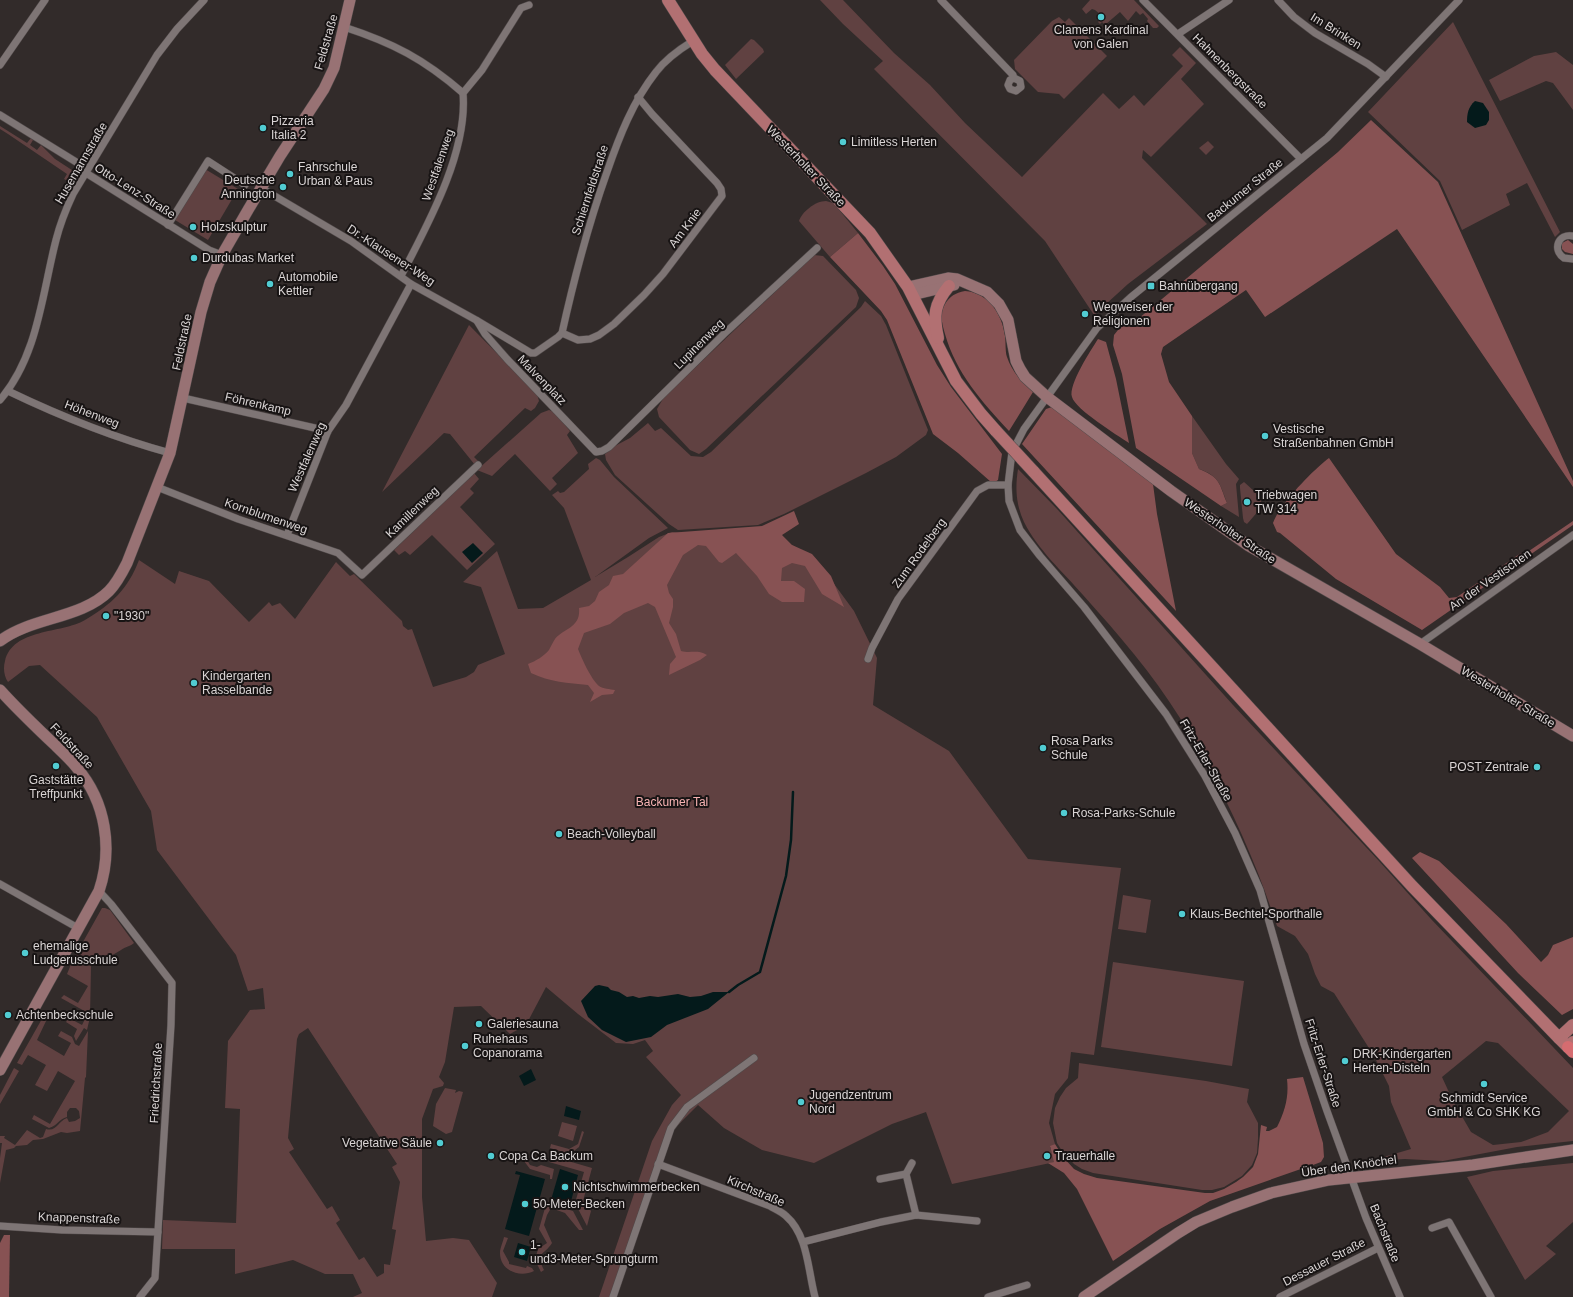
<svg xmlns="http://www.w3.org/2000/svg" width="1573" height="1297" viewBox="0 0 1573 1297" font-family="Helvetica,sans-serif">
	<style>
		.green { fill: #604141; fill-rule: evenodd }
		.forest { fill: #875253 }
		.water { fill: #041a1b }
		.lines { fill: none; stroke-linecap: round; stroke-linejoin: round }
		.stream { stroke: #041a1b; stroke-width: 2.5 }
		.street-casing { stroke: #504949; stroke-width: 8 }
		.secondary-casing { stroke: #504949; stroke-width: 12 }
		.primary-casing { stroke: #504949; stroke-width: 13 }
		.highway-casing { stroke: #504949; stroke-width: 13 }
		.street { stroke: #7e7575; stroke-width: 7 }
		.secondary { stroke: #987274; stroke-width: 11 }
		.primary { stroke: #b27072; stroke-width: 12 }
		.highway { stroke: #d56c70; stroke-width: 12 }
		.primary-bridge-casing { stroke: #504949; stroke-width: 13; stroke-linecap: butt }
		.primary-bridge { stroke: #b27072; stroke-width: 12 }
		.poi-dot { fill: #51ccd2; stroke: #181414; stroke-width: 1.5 }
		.labels { text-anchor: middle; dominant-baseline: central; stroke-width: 4; stroke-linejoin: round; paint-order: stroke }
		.poi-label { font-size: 12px; fill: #dad5d5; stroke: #181414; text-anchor: start }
		.street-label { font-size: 12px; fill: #dad5d5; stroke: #181414 }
		.park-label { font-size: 12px; fill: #f8b3b3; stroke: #181414 }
	</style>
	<rect width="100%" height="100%" fill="#322b2a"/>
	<g class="green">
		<polygon points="820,0 843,0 894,53 930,85 965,123 1022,177 1103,93 1119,109 1134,95 1144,106 1183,66 1172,55 1180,47 1196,63 1181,79 1204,104 1151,157 1143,150 1142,158 1207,224 1128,284 1094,315 1045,241 874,69 883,61 843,24"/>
		<polygon points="1090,0 1134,0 1159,26 1157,28 1153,28 1147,21 1148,19 1143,13 1140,15 1136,11 1128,21 1120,12 1106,24 1107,27 1105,29 1103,27 1105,25 1102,22 1100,24 1098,22 1101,19 1101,15 1095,10 1092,9 1086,14 1082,9"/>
		<polygon points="1059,17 1065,22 1069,18 1107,56 1064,99 1059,94 1038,92 1015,69 1014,60 1052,21"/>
		<polygon points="1453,22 1560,232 1555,237 1527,183 1506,194 1510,205 1462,230 1440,181 1368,112"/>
		<polygon points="751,39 754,40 763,49 764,52 736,79 725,65"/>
		<polygon points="1556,52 1573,65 1573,110 1553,83 1546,81 1500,101 1489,80 1534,56"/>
		<polygon points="0,126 27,143 31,138 33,140 30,145 37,150 41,145 55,159 78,174 74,181 70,182 64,179 67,174 8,134 0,129"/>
		<polygon points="1208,141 1214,147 1206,155 1199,148"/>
		<polygon points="205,169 238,189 208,240 175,220"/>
		<path d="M826 201 833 203 836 206 858 233 830 257 799 221C802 212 815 201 826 201Z"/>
		<polygon points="814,255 823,256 856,290 859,298 856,307 706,449 699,454 690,450 659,417 657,409 664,397"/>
		<polygon points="865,301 881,316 886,325 928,430 926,435 896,457 866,473 784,514 758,525 678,530 669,524 615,475 606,460 605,454 613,447 630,438 648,423 655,431 661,428 691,456 703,457 711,452 861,307"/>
		<polygon points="469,325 537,394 539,401 535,408 531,411 525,408 474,457 478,461 475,465 450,434 444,433 382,492"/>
		<polygon points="549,410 554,412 570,431 567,435 578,453 552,478 557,484 550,491 515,454 492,476 477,470 541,413"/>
		<path d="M1192 416 1226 464 1239 479 1236 484 1239 517 1221 506 1227 503C1220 484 1219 476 1199 469L1192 453Z"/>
		<path d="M596 458 600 460 614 477 668 528 649 538 595 577 628 557 659 537 672 532 792 545 815 558 854 611 877 658 873 705 949 751 1028 859 1121 868 1094 1055 1071 1052 1068 1078 1055 1094 1049 1123 1055 1144 1050 1147 1055 1162 952 1184 926 1112 892 1124 814 1163 762 1150 724 1128 698 1105 676 1127 671 1128 613 1297H599L652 1141 672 1105 681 1095 646 1057 653 1051 645 1040 633 1044 616 1043 578 1014 546 987 526 1025 510 1034 481 1006 454 1007 445 1062 439 1077 444 1083 443 1086 433 1089 422 1119V1197L426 1241 453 1238 469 1240 497 1283 492 1297H353L362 1293 353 1274H325L293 1260 235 1274V1249H162L163 1220 236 1223 240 1109 225 1108 228 1041 250 1010 265 1009 263 988 248 991 236 955 157 850 151 811 97 717 40 665 29 666 8 682C4 676 3 668 5 661 13 628 61 634 85 620 112 604 128 589 139 560L175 584 179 571 209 581 249 622 269 602 272 606 280 603 295 619 336 562 350 576 354 574 402 621 403 626 408 630 412 629 433 687 466 677 474 672 478 665 505 654 481 587 463 582 497 551 518 609 543 608 591 580 564 508 552 495 558 491 560 493 564 492 589 469 588 464ZM308 1028 397 1164 392 1167 400 1182 392 1229 396 1230 390 1265 384 1264V1273L377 1277 364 1257 359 1260 336 1223 340 1220 332 1206 327 1209 289 1152 294 1149 288 1138 297 1039 299 1034Z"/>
		<path d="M1018 469 1058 510 1233 705 1379 861 1431 919 1573 1068V1141L1517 1147 1443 1161 1405 1159 1370 1161 1411 1149 1391 1102 1389 1086 1374 1056 1334 993 1321 986 1315 974 1308 954 1295 936 1277 926C1253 853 1221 784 1180 718 1152 673 1118 634 1083 595 1063 572 1038 550 1024 522 1016 505 1015 488 1018 469ZM1486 1041 1498 1043 1569 1111 1548 1132 1521 1142 1493 1145 1471 1132 1453 1101 1442 1077Z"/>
		<polygon points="474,473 479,479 470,489 474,493 460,507 495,544 467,570 432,535 410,555 405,551 399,555 394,550"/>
		<path d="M1244 482C1265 501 1268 501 1247 524L1244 522 1243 518 1240 488V485Z"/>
		<polygon points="1123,895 1151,900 1146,933 1118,929"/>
		<path d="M102 908H105L110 910 134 943C131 946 125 947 121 950 104 960 94 968 74 958Z"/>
		<polygon points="72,962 91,966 90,1017 87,1030 84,1028 76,1041 74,1036 77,1029 66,1022 69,1018 82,1025 88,1013 61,998 64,995 78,1003 88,986 67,974"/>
		<polygon points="1113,962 1244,981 1232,1066 1101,1047"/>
		<path d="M43 1017 47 1019 37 1040 64 1056 71 1043 58 1036 61 1031 72 1037 75 1044 79 1046 88 1031 86 1077 85 1078 80 1131 67 1133 61 1132 43 1139 33 1140 27 1145 16 1146 14 1148 6 1150 0 1183V1158L2 1143H0V1136H5L4 1138 15 1145 27 1130 40 1138 43 1137 46 1129C57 1132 58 1121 67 1118L69 1122 75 1121 80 1118 79 1111 76 1108H70L67 1112V1117C59 1119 57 1126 49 1128L32 1119 34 1115 50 1124 75 1081 58 1071 47 1091 35 1085 46 1065 28 1055 22 1065 17 1063Z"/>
		<polygon points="1079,1063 1206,1081 1249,1089 1247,1102 1258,1123 1258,1139 1257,1153 1252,1165 1242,1176 1224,1187 1212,1190 1202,1190 1093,1173 1082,1169 1074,1164 1062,1151 1057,1143 1053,1123 1055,1108 1060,1097 1066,1088 1078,1078"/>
		<polygon points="14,1068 19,1071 0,1104 0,1095"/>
		<polygon points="445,1088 456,1090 455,1093 459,1091 463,1092 452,1132 446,1134 433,1126 436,1104"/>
		<polygon points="562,1122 577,1126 573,1141 558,1136"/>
		<polygon points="582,1131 584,1132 579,1147 570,1154 550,1148 551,1144 569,1149 578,1144"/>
		<polygon points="551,1156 592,1168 583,1201 591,1211 587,1226 575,1203 584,1172 549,1162"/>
		<polygon points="527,1160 530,1165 537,1167 541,1165 554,1169 552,1179 550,1179 550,1175 530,1169 524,1161"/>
		<polygon points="1573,1163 1573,1222 1546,1246 1556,1254 1525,1280 1467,1177 1493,1171"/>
		<path d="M550 1204 573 1211 583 1230H579L565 1213 551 1208 547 1215 544 1225 552 1243C544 1256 535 1251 544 1270L541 1272 535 1260 538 1249 547 1243 539 1229 545 1208Z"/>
		<path d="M504 1237 508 1238 503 1251 509 1262V1264L526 1268 527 1266 532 1268 534 1271C520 1278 500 1271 500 1253 500 1248 503 1242 504 1237Z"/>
	</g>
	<g class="forest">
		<path d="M1371 120 1438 182 1573 481V487L1397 229 1265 317 1246 290 1163 347 1161 354 1169 382 1192 416V453L1199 469C1220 477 1219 483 1227 503L1221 506 1136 448 1122 374 1113 345 1114 335 1118 330 1127 321 1138 319 1338 152Z"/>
		<polygon points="858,233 883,266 895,284 937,365 951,387 1002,454 998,480 995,482 991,482 958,453 933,434 887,320 881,311 830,257"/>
		<polygon points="1568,240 1573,244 1573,254 1565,252 1562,249 1562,243"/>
		<path d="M965 291C989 293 1002 314 1005 336 1006 343 1005 351 1007 357 1012 372 1022 382 1033 392L1009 431C982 402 956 373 945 334 942 324 939 313 945 304 950 296 955 293 965 291Z"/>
		<path d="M1098 339 1106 342 1116 379 1129 443C1117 435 1075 409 1072 397 1068 385 1091 350 1098 339Z"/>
		<polygon points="1052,407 1153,484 1157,514 1176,611 1022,444 1046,409"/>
		<path d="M1329 458 1396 554 1440 587 1449 598 1457 597 1521 553H1526L1573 521V525L1422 630 1336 579 1280 533 1277 532 1273 523C1279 505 1314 469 1329 458Z"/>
		<path d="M794 511 799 524 782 535 792 545 812 554 831 576 844 607 822 594 805 566 792 563 782 568 781 581H794L805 589 804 602H782L769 594 757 576 736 553 722 563 719 562 706 546 698 545 683 555 667 585 669 593 673 599V607L669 623 676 634 681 651C691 654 696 649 707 655L700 660 669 675 670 664 676 657 655 607 648 603 624 613 610 624 584 633 578 649C582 659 591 679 599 686 603 689 610 689 615 690L613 694 602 695 590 702 594 693 588 685C568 683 550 682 531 673L528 664C536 661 544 656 549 650 551 646 553 642 555 639 564 628 581 628 579 608L589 606 595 601 599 592 609 585 613 576 623 574 668 533 762 526Z"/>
		<polygon points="1420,852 1439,861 1506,924 1541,962 1548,955 1553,945 1573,937 1573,1009 1562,1015 1518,973 1412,858"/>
		<path d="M1303 1077 1323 1143 1324 1157 1321 1162 1313 1165V1164L1307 1165V1167L1298 1170 1210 1201 1160 1229 1113 1261 1077 1189 1064 1173 1048 1163 1054 1162 1050 1146 1055 1144 1064 1158 1074 1169 1084 1174 1097 1178 1205 1193H1213L1224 1189 1236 1182 1243 1177 1253 1167 1258 1154 1261 1125 1267 1127 1266 1131H1269L1277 1127C1285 1111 1289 1097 1287 1079Z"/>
		<polygon points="4,1235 10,1235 9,1297 0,1297 0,1243"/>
	</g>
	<g class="water">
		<path d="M1475 101 1483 103 1489 112V120L1486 125 1475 128 1467 122C1467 114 1468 107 1475 101Z"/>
		<polygon points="473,543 483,553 472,563 462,552"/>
		<polygon points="599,985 608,987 611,990 619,992 627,997 633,996 639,998 650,996 658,997 678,994 690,997 701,996 713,992 729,992 708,1009 667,1025 651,1037 626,1042 602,1030 588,1017 581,1001 595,986"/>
		<polygon points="531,1069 536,1080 524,1086 519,1076"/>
		<polygon points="566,1106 581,1111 579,1120 564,1116"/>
		<polygon points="560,1169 578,1175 570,1205 551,1200"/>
		<polygon points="516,1171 545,1179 529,1236 505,1229 520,1175 515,1174"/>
		<polygon points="518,1243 531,1247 527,1261 514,1257"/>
	</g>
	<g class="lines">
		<polyline class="stream" points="729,992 738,985 760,972 786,876 791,840 793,792"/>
		<defs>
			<g id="street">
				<polyline points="941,0 1013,75 1014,78 1020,81 1021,87 1016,91 1010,89 1008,85 1010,80 1014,78"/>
				<polyline points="1143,0 1301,159"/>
				<polyline points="1278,0 1294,17 1315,33 1368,64 1386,77"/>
				<path d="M344 27C393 43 424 59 463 93"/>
				<polyline points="1178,34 1229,0"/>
				<polyline points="0,65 45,0"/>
				<polyline points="0,115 81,165 86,173 209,250 222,255"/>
				<path d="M261 188 351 241 411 284 476 320 531 353H535L558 337 562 333C574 279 588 225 607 172 619 137 633 101 656 72 665 60 680 49 693 41"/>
				<polyline points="168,225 208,161 245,185"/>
				<path d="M1573 236C1558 233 1552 250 1564 258L1573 259"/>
				<path d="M401 276C428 224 468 152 463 93L482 70 521 8 529 5"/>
				<polyline points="477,321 485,334 507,359 596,452 602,451 609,447 725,333 817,248"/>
				<polyline points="562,333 578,340 590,339 599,335 614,324 644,295 663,274 722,196 721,189 717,183 652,114 638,97"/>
				<path d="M8 391C60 416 115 438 170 453"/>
				<polyline points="183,398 328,431"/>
				<path d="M0 400C38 356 42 294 56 240 60 224 66 209 73 194L157 55 177 29 204 0"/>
				<polyline points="157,487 238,519 338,553 362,575 478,465"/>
				<polyline points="287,535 328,431 346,405 411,284"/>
				<polyline points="1420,644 1573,535"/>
				<polyline points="868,659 872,648 898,599 977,491 988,485 1008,485"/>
				<polyline points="0,884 78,928"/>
				<polyline points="99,891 111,904 172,983 171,1025 155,1278 140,1297"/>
				<polyline points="912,1163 906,1174 916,1215"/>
				<path d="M658 1164 770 1206C775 1209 782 1212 786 1216 808 1235 808 1271 815 1297"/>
				<polyline points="880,1179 906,1174"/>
				<polyline points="0,1226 62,1230 158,1232"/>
				<polyline points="1432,1228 1449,1222 1491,1297"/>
				<polyline points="803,1242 881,1222 916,1215 977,1221"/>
				<polyline points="613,1297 671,1128 687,1107 754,1058"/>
				<polyline points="988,1297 1027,1285"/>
				<polyline points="1280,1297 1378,1248"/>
				<polyline points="1400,1297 1366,1218 1327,1111 1304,1044 1260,890 1235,833 1205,776 1166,714 1084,607 1040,556 1020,530 1009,501 1008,485 1012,452 1024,429 1097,328 1131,297 1327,138 1459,0"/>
			</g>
			<g id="secondary">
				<polyline points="908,287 948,278 957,279 987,292 999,304 1008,320 1016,361 1020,369 1025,377 1047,397 1171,491 1249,546 1420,644 1573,736"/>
				<polyline points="912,295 954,285"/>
				<path d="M0 641C31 617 81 619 109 591 117 583 122 573 127 563L170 453 201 312 210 282 222 255 248 210 280 156 324 89 334 68 350 0"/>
				<path d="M0 690C18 710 37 728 56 746 63 753 71 760 77 768 106 802 113 849 99 891L0 1070"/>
				<polyline points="1084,1297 1178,1233 1196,1222 1232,1207 1271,1193 1329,1180 1473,1165 1573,1150"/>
			</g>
			<g id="primary">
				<polyline points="668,0 702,54 715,70 870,233 908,287 956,381 981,414 996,431"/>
				<path d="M938 338C933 316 934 304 949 286"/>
				<polyline points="1033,471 1412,886 1559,1038 1568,1047 1573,1042"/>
				<polyline points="1559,1038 1573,1025"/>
			</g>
			<polyline id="highway" points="1568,1047 1573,1052"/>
		</defs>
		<use href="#street" class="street-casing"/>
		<use href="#secondary" class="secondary-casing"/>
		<use href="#primary" class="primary-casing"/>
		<use href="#highway" class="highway-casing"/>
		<use href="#street" class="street"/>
		<use href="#secondary" class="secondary"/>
		<use href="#primary" class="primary"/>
		<use href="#highway" class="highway"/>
		<defs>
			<polyline id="primary-bridge" points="996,431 1033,471"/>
		</defs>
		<use href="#primary-bridge" class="primary-bridge-casing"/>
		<use href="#primary-bridge" class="primary-bridge"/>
	</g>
	<g class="poi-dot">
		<circle cx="1101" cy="17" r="4"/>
		<circle cx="263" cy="128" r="4"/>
		<circle cx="843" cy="142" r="4"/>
		<circle cx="290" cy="174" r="4"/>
		<circle cx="283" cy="187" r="4"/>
		<circle cx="193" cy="227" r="4"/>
		<circle cx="194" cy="258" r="4"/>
		<circle cx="270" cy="284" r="4"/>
		<rect x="1147" y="282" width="8" height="8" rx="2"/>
		<circle cx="1085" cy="314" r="4"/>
		<circle cx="1265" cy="436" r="4"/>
		<circle cx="1247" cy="502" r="4"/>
		<circle cx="106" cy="616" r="4"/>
		<circle cx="194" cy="683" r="4"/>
		<circle cx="1043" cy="748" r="4"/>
		<circle cx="56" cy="766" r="4"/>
		<circle cx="1537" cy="767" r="4"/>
		<circle cx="1064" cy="813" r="4"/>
		<circle cx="559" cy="834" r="4"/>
		<circle cx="1182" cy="914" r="4"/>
		<circle cx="25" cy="953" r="4"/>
		<circle cx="8" cy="1015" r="4"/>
		<circle cx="479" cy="1024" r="4"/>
		<circle cx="465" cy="1046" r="4"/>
		<circle cx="1345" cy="1061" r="4"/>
		<circle cx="1484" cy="1084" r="4"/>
		<circle cx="801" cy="1102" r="4"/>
		<circle cx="440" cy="1143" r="4"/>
		<circle cx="491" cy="1156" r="4"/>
		<circle cx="1047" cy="1156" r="4"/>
		<circle cx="565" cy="1187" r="4"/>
		<circle cx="525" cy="1204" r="4"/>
		<circle cx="522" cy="1252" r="4"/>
	</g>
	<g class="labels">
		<g class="poi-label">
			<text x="1101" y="30" text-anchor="middle">Clamens Kardinal<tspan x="1101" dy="14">von Galen</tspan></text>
			<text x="271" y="121">Pizzeria<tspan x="271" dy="14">Italia 2</tspan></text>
			<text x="851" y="142">Limitless Herten</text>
			<text x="298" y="167">Fahrschule<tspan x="298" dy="14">Urban &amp; Paus</tspan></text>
			<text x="275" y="180" text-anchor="end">Deutsche<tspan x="275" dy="14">Annington</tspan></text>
			<text x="201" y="227">Holzskulptur</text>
			<text x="202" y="258">Durdubas Market</text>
			<text x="278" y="277">Automobile<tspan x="278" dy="14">Kettler</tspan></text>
			<text x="1159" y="286">Bahnübergang</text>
			<text x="1093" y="307">Wegweiser der<tspan x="1093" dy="14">Religionen</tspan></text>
			<text x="1273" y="429">Vestische<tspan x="1273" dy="14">Straßenbahnen GmbH</tspan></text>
			<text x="1255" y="495">Triebwagen<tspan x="1255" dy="14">TW 314</tspan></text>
			<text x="114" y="616">"1930"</text>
			<text x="202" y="676">Kindergarten<tspan x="202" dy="14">Rasselbande</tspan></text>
			<text x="1051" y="741">Rosa Parks<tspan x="1051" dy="14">Schule</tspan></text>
			<text x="1529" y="767" text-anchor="end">POST Zentrale</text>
			<text x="56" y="780" text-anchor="middle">Gaststätte<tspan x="56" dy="14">Treffpunkt</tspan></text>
			<text x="1072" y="813">Rosa-Parks-Schule</text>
			<text x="567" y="834">Beach-Volleyball</text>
			<text x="1190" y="914">Klaus-Bechtel-Sporthalle</text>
			<text x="33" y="946">ehemalige<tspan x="33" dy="14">Ludgerusschule</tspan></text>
			<text x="16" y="1015">Achtenbeckschule</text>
			<text x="487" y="1024">Galeriesauna</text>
			<text x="473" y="1039">Ruhehaus<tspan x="473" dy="14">Copanorama</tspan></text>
			<text x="1353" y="1054">DRK-Kindergarten<tspan x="1353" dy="14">Herten-Disteln</tspan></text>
			<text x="809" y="1095">Jugendzentrum<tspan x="809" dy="14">Nord</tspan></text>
			<text x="1484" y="1098" text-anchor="middle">Schmidt Service<tspan x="1484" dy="14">GmbH &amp; Co SHK KG</tspan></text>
			<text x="432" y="1143" text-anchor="end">Vegetative Säule</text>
			<text x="499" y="1156">Copa Ca Backum</text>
			<text x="1055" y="1156">Trauerhalle</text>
			<text x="573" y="1187">Nichtschwimmerbecken</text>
			<text x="533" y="1204">50-Meter-Becken</text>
			<text x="530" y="1245">1-<tspan x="530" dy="14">und3-Meter-Sprungturm</tspan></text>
		</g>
		<g class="street-label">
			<text transform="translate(1336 31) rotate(32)">Im Brinken</text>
			<text transform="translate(326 42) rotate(-74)">Feldstraße</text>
			<text transform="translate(1230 71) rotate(45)">Hahnenbergstraße</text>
			<text transform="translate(81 163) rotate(-60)">Husemannstraße</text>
			<text transform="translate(438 165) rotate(-71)">Westfalenweg</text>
			<text transform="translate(806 166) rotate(46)">Westerholter Straße</text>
			<text transform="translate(590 190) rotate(-72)">Schiernfeldstraße</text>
			<text transform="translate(1245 190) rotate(-39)">Backumer Straße</text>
			<text transform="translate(135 191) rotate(32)">Otto-Lenz-Straße</text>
			<text transform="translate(685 228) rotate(-53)">Am Knie</text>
			<text transform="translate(391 255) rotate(33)">Dr.-Klausener-Weg</text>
			<text transform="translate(182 342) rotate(-78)">Feldstraße</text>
			<text transform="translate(699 344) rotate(-45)">Lupinenweg</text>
			<text transform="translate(542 380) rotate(46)">Malvenplatz</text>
			<text transform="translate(258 404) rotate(13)">Föhrenkamp</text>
			<text transform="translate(92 414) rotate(21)">Höhenweg</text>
			<text transform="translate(307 457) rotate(-66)">Westfalenweg</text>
			<text transform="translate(412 512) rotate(-44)">Kamillenweg</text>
			<text transform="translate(266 516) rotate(19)">Kornblumenweg</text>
			<text transform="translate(1230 531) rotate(34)">Westerholter Straße</text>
			<text transform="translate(919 553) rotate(-54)">Zum Rodelberg</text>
			<text transform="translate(1490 580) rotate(-35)">An der Vestischen</text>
			<text transform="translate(1508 697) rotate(31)">Westerholter Straße</text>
			<text transform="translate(72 746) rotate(47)">Feldstraße</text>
			<text transform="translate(1206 760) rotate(60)">Fritz-Erler-Straße</text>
			<text transform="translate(1323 1063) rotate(72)">Fritz-Erler-Straße</text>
			<text transform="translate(156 1083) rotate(-87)">Friedrichstraße</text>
			<text transform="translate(1349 1166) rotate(-8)">Über den Knöchel</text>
			<text transform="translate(756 1191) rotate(23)">Kirchstraße</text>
			<text transform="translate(79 1218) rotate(2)">Knappenstraße</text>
			<text transform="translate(1385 1233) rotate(68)">Bachstraße</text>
			<text transform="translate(1324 1262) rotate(-27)">Dessauer Straße</text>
		</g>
		<g class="park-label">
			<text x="672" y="802">Backumer Tal</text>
		</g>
	</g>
</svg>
